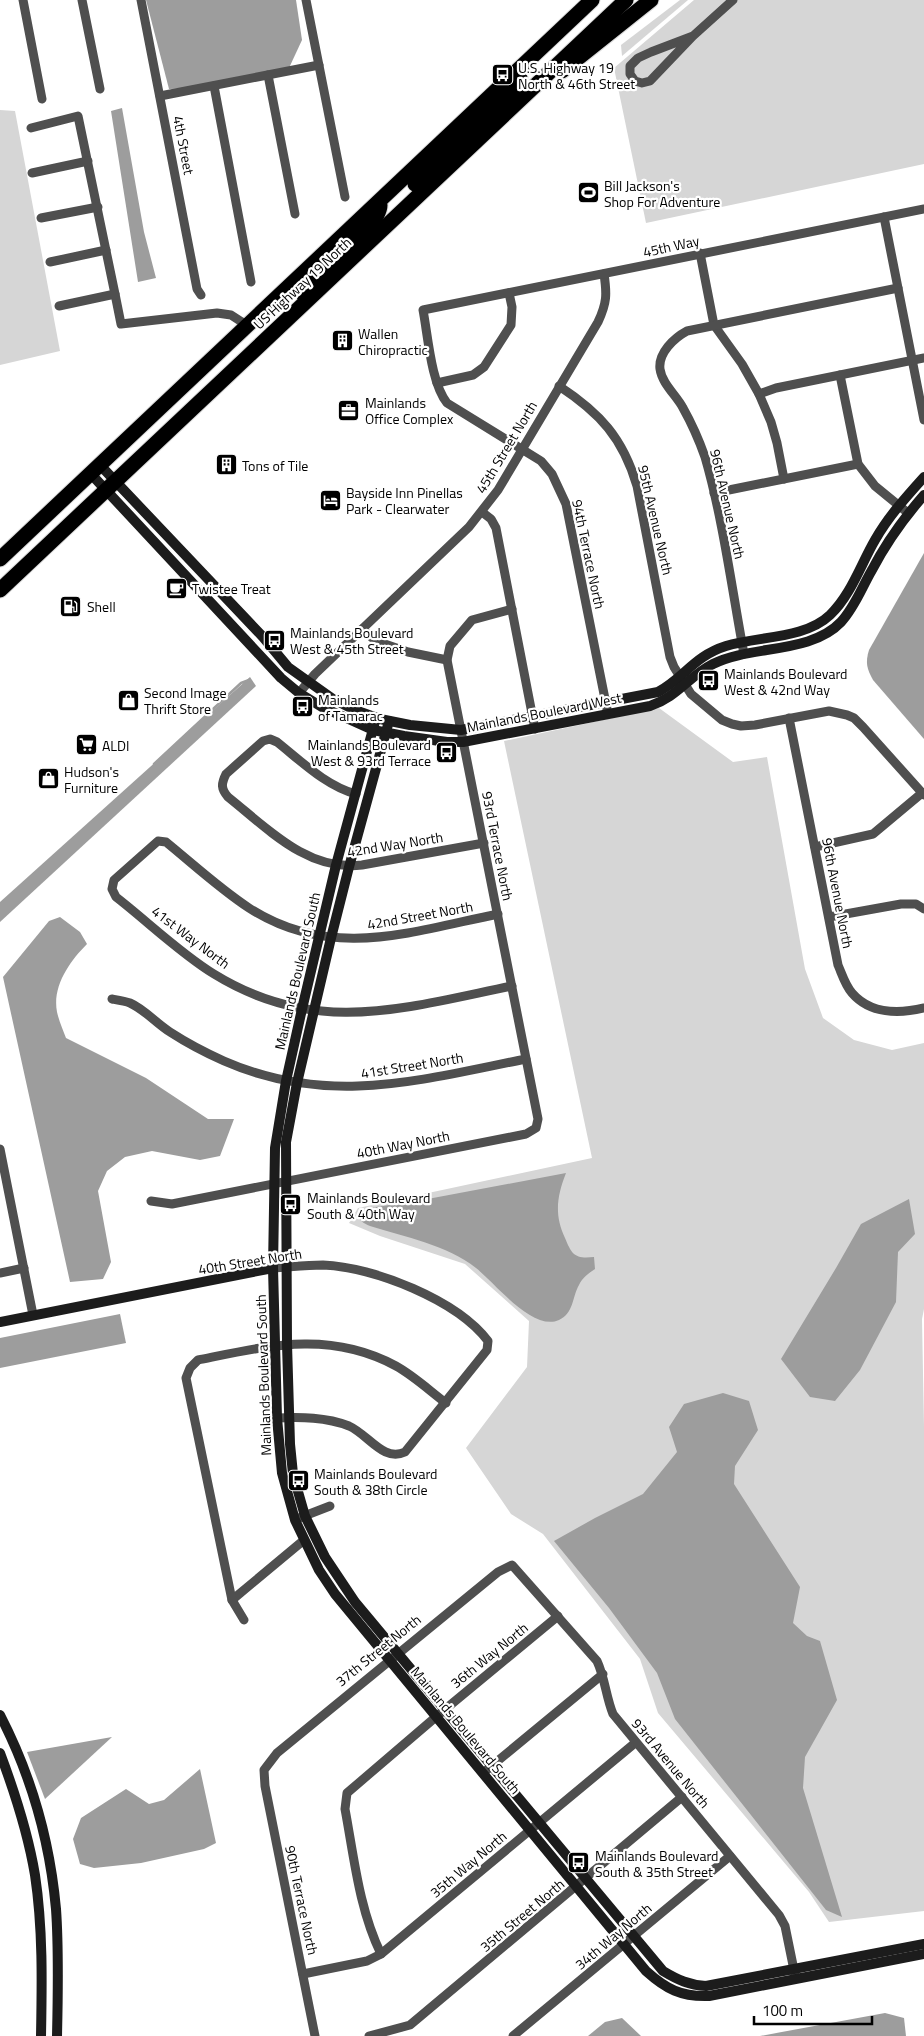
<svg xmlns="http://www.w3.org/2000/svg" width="924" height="2036" viewBox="0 0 924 2036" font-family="'Titillium Web',sans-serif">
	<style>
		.green { fill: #d6d6d6 }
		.water { fill: #9d9d9d }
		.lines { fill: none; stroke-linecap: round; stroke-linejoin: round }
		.stream { stroke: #9d9d9d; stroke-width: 2.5 }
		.highway-casing { stroke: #dbdbdb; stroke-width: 17 }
		.street { stroke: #4f4f4f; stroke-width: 9 }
		.secondary { stroke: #1c1c1c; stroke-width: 10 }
		.highway { stroke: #000; stroke-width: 15 }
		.labels { text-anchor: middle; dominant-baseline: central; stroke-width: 4.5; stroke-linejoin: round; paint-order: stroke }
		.poi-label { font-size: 14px; fill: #000; stroke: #fff; text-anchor: start }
		.street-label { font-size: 14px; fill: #000; stroke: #fff }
	</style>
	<rect width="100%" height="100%" fill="#fff"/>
	<g class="green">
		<polygon points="680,0 688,0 622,56 621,45"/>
		<polygon points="694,0 924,0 924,164 646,223 614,68"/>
		<polygon points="0,110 15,111 60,351 0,365"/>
		<polygon points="659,708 733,762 767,757 805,969 823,1018 854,1040 892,1050 924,1043 924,1309 922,1319 924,1427 924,1911 829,1922 809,1892 658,1713 640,1659 543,1534 511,1514 466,1448 527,1367 529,1321 465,1264 380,1236 349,1223 358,1208 592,1158 504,741"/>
	</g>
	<g class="water">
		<polygon points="146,0 296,0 302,40 289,68 201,88 169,89"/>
		<polygon points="122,108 144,232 156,278 138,282 111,111"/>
		<path d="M924 553V739L873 680C867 669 865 663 869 650Z"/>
		<polygon points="250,677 256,686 0,922 0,902"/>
		<path d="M60 917 80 932 87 944C70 961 52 986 57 1012 59 1021 63 1030 66 1038L146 1078 208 1119H234L220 1156 200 1160 152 1151 125 1157 107 1171 98 1191 111 1262 103 1279 70 1282 3 977 49 921Z"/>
		<path d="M566 1173C557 1196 554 1215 565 1238 572 1255 575 1259 594 1257L595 1269C589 1273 582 1278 579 1285 572 1297 574 1313 559 1320 533 1332 495 1283 476 1268 447 1245 405 1237 370 1226 363 1223 359 1221 358 1212L376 1207 417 1201Z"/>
		<polygon points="909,1199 915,1234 898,1252 896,1302 860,1370 835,1401 810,1397 781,1359 836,1268 861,1224"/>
		<polygon points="120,1314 126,1343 0,1368 0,1338"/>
		<polygon points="723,1393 749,1401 758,1430 735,1466 734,1484 800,1587 793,1623 807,1636 820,1641 837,1700 805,1757 803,1788 842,1917 826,1910 675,1719 657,1673 609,1608 554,1541 595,1518 643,1494 677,1452 669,1427 684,1404"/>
		<polygon points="112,1737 45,1799 27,1752"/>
		<polygon points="200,1769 216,1843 204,1849 141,1863 94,1868 80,1864 73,1839 81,1818 126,1789 149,1804 164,1800"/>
		<polygon points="885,2013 904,2018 906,2036 760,2036"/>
		<polygon points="622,2018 641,2036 588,2036 605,2022"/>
	</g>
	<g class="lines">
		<polyline class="stream" points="154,764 241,683 249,680"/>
		<defs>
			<g id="highway">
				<polyline points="562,71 651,0"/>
				<polyline points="415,184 505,98 520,78"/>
				<path d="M303 294C309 286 315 276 322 269 336 254 380 225 380 205"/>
				<polyline points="0,559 592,0"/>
				<polyline points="0,590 626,0"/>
			</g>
		</defs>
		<use href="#highway" class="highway-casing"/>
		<g class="street">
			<polyline points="23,0 42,99"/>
			<polyline points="82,0 100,89"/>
			<polyline points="141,0 197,289 201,295"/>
			<polyline points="306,0 345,197"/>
			<polyline points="693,36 651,52 638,58 630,66 630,74 635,81 642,83 650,81 693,36 733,0"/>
			<polyline points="268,75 295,214"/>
			<polyline points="214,86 251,282"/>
			<polyline points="160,96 319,65"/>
			<polyline points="31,128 78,116 115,294"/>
			<polyline points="32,173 88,161"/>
			<polyline points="884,217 924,420"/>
			<polyline points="41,218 98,207"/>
			<polyline points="700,253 714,325 742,364 759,394 771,422 777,443 784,479"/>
			<polyline points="50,262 106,250"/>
			<polyline points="59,306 115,294 121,324 217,313 231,315 248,326"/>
			<polyline points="840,375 858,464 875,486 908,513"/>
			<polyline points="437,383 473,375 484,367 511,325 512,307 509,293"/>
			<path d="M559 386C600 413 623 438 637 486L670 657 674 667 691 694 722 720 732 724 741 726 755 725 829 711 847 715 854 718 863 727 924 795"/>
			<polyline points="759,394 776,388 924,358"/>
			<polyline points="714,493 858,464"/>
			<polyline points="482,512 491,519 496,528 535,729"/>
			<polyline points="362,629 376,641 408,652 447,660"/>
			<path d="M744 654C732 590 723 519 705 457 699 440 692 424 683 408 677 396 662 384 660 369 658 353 674 338 687 331L898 288"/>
			<path d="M299 693 315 674 469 527 498 490 598 322C607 303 607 294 604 274"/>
			<path d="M607 709 566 504 552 474 541 461 447 403C431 383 428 336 423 310L924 209"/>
			<path d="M789 718 838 965C842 974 845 985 852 993 870 1014 899 1014 924 1008"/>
			<path d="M356 794C326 786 301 761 277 742L270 739 263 741 226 774C221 784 221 789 228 797 267 828 308 872 362 865L484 843"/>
			<polyline points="815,847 873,834 922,793"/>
			<path d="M498 914C410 932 331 961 249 908 220 889 193 864 166 842L158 841 114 880 112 889 116 897C147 921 181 954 214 974 316 1037 404 1008 512 986"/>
			<polyline points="829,917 901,904 916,904 924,909"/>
			<path d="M112 999C118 1000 125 1001 130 1003 144 1009 157 1024 170 1032 187 1043 206 1053 224 1061 329 1107 419 1080 526 1059"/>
			<polyline points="0,1149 33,1315"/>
			<polyline points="151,1201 172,1204 526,1134 536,1128 538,1119 447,660 450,646 472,620 512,609"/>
			<path d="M273 1268C290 1267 306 1265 323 1265 374 1267 457 1300 488 1341L487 1350 405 1452C383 1462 369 1435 349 1426 326 1417 301 1417 277 1418"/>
			<polyline points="0,1273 24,1268"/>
			<polyline points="299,1518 330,1506"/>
			<polyline points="232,1600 304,1540"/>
			<path d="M244 1620 232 1600 186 1378 190 1368 198 1360C268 1346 329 1330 396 1366 414 1376 430 1391 446 1403"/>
			<polyline points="483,1773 603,1674"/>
			<path d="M381 1954C359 1909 354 1857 345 1809L347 1793 437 1716 558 1616"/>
			<polyline points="303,1974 367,1961 381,1954 635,1743"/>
			<path d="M315 2036 265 1786 264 1770 277 1753 498 1572 512 1565 597 1661C605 1678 606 1697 613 1714L779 1915 785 1926 795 1975"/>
			<polyline points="369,2036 410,2025 682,1797"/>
			<polyline points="513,2036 730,1856"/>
		</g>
		<g class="secondary">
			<path d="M100 465 263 637 288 667 333 699 355 710 380 719 410 725 461 730 658 692C684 678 694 656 726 646 758 636 805 639 830 615 851 595 861 564 875 540 888 517 906 497 924 477"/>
			<path d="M91 474 281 678 299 693 322 707 373 730 404 736 447 742H463L650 706C677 697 689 676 713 664 750 645 811 654 841 622 855 607 862 587 872 570 886 543 904 518 924 495"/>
			<path d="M376 718 336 865 302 1009 286 1081 275 1148 273 1268 277 1418 282 1473 295 1520 319 1570 335 1594 646 1971C666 1989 681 1997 709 1996L924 1954"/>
			<path d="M389 721 349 867 331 938 297 1083 286 1142 287 1344 290 1444 293 1474 305 1516 325 1557 355 1602 663 1971C678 1980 689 1985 706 1986L924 1944"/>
			<polyline points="0,1322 273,1268"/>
			<path d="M0 1715C31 1775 50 1843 56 1909 59 1951 58 1994 57 2036"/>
			<path d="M0 1753C15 1793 28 1833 35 1875 43 1928 42 1983 41 2036"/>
		</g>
		<use href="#highway" class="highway"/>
	</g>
	<defs>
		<symbol id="bus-square" viewBox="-11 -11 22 22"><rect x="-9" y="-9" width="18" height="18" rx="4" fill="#000" stroke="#fff"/><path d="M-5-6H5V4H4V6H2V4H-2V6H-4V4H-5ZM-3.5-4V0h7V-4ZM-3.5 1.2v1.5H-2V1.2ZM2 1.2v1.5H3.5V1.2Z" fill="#fff"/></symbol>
		<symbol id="stadium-square" viewBox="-11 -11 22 22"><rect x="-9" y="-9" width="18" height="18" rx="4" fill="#000" stroke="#fff"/><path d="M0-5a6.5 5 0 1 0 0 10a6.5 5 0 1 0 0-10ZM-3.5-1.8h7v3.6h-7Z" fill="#fff"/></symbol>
		<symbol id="building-square" viewBox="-11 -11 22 22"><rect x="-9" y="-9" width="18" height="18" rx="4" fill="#000" stroke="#fff"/><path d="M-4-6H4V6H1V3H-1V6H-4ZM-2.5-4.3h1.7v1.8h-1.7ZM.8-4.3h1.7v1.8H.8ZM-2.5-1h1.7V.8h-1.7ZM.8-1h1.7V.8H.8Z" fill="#fff"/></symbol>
		<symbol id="office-square" viewBox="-11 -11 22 22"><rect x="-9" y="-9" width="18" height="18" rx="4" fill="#000" stroke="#fff"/><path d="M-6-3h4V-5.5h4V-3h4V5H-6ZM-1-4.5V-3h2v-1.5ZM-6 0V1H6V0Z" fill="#fff"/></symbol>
		<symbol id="hotel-square" viewBox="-11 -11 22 22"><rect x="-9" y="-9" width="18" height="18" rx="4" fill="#000" stroke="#fff"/><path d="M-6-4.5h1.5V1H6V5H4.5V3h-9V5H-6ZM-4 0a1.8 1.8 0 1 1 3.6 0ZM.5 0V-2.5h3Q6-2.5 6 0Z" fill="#fff"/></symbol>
		<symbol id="cafe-square" viewBox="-11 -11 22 22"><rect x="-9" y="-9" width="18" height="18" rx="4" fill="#000" stroke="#fff"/><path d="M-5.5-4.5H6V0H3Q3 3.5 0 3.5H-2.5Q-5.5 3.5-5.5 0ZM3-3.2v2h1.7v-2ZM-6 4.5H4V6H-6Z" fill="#fff"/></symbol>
		<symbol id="fuel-square" viewBox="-11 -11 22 22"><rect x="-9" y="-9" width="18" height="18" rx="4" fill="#000" stroke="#fff"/><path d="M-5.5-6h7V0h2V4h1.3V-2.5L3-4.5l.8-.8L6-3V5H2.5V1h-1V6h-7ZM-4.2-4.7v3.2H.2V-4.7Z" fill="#fff"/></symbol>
		<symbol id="shop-square" viewBox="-11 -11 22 22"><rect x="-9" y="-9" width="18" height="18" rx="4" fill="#000" stroke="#fff"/><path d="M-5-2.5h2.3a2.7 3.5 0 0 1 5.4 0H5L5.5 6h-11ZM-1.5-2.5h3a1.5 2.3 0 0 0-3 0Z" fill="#fff"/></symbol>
		<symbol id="supermarket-square" viewBox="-11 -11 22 22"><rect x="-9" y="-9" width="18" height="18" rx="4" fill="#000" stroke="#fff"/><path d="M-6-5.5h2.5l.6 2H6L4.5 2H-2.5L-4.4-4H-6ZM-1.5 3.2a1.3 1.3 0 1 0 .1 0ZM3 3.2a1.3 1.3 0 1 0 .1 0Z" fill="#fff"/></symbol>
	</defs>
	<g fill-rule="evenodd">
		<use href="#bus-square" x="490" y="62" width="25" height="25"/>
		<use href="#stadium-square" x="576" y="180" width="25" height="25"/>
		<use href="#building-square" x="330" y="328" width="25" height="25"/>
		<use href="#office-square" x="336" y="398" width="25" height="25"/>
		<use href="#building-square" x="214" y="452" width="25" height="25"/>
		<use href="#hotel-square" x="318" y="488" width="25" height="25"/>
		<use href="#cafe-square" x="164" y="576" width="25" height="25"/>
		<use href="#fuel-square" x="58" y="594" width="25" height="25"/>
		<use href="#bus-square" x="262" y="628" width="25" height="25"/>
		<use href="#bus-square" x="696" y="668" width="25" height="25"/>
		<use href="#shop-square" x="116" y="688" width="25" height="25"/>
		<use href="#bus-square" x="290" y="694" width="25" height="25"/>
		<use href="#supermarket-square" x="74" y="732" width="25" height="25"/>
		<use href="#bus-square" x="434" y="740" width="25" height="25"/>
		<use href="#shop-square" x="36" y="766" width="25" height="25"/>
		<use href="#bus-square" x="278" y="1192" width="25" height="25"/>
		<use href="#bus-square" x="286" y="1468" width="25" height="25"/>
		<use href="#bus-square" x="566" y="1850" width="25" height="25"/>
	</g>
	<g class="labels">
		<g class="poi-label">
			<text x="518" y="67">U.S. Highway 19<tspan x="518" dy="16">North &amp; 46th Street</tspan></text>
			<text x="604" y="185">Bill Jackson's<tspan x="604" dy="16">Shop For Adventure</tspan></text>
			<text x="358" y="333">Wallen<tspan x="358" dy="16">Chiropractic</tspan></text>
			<text x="365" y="402">Mainlands<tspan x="365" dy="16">Office Complex</tspan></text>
			<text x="242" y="465">Tons of Tile</text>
			<text x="346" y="492">Bayside Inn Pinellas<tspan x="346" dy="16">Park - Clearwater</tspan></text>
			<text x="192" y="588">Twistee Treat</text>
			<text x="87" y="606">Shell</text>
			<text x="290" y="632">Mainlands Boulevard<tspan x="290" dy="16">West &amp; 45th Street</tspan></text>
			<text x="724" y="673">Mainlands Boulevard<tspan x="724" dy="16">West &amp; 42nd Way</tspan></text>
			<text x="144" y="692">Second Image<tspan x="144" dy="16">Thrift Store</tspan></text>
			<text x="318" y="699">Mainlands<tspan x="318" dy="16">of Tamarac</tspan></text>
			<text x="431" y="744" text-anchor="end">Mainlands Boulevard<tspan x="431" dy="16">West &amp; 93rd Terrace</tspan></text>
			<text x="102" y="745">ALDI</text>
			<text x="64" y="771">Hudson's<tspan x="64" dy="16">Furniture</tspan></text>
			<text x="307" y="1197">Mainlands Boulevard<tspan x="307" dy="16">South &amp; 40th Way</tspan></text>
			<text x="314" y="1473">Mainlands Boulevard<tspan x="314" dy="16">South &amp; 38th Circle</tspan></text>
			<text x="595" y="1855">Mainlands Boulevard<tspan x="595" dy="16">South &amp; 35th Street</tspan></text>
		</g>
		<g class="street-label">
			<text transform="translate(184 145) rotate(79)">4th Street</text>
			<text transform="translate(671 246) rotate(-12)">45th Way</text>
			<text transform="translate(302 283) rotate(-43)">US Highway 19 North</text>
			<text transform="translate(506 447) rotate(-59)">45th Street North</text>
			<text transform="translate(728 504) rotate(77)">96th Avenue North</text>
			<text transform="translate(656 520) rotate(77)">95th Avenue North</text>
			<text transform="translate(589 554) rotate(78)">94th Terrace North</text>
			<text transform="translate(544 712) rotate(-11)">Mainlands Boulevard West</text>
			<text transform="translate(395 844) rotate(-9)">42nd Way North</text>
			<text transform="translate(498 846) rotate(79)">93rd Terrace North</text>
			<text transform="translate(838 893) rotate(79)">96th Avenue North</text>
			<text transform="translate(420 915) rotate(-10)">42nd Street North</text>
			<text transform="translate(191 937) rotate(37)">41st Way North</text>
			<text transform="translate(297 971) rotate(-77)">Mainlands Boulevard South</text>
			<text transform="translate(412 1065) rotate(-9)">41st Street North</text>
			<text transform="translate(403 1144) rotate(-11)">40th Way North</text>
			<text transform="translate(250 1261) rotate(-9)">40th Street North</text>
			<text transform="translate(263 1375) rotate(-92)">Mainlands Boulevard South</text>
			<text transform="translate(378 1650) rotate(-39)">37th Street North</text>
			<text transform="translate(489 1655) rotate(-39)">36th Way North</text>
			<text transform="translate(466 1730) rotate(50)">Mainlands Boulevard South</text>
			<text transform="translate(671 1763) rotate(50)">93rd Avenue North</text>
			<text transform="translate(468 1864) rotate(-40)">35th Way North</text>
			<text transform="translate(302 1900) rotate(78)">90th Terrace North</text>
			<text transform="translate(522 1915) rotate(-40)">35th Street North</text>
			<text transform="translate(613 1936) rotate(-40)">34th Way North</text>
		</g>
	</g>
	<path d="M754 2016v8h118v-8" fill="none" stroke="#000000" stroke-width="2.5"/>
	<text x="762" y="2016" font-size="15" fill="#000000" stroke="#ffffff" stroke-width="4" paint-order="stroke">100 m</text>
</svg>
